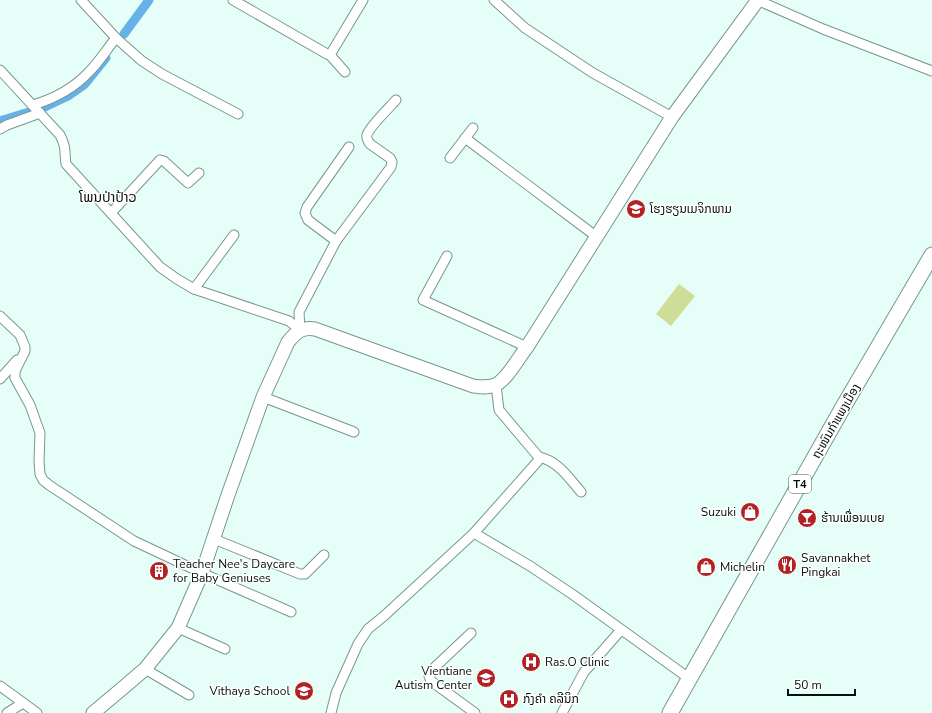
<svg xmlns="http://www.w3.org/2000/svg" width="932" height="713" viewBox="0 0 932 713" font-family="'Nunito Sans','Noto Sans Lao',sans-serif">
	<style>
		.green { fill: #cede98 }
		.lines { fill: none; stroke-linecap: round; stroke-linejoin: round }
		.canal { stroke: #66b2e8; stroke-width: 9 }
		.street-casing { stroke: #799690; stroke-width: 11 }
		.secondary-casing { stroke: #799690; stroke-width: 15 }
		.primary-casing { stroke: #799690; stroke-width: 17 }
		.street { stroke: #fff; stroke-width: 9 }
		.secondary { stroke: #fff; stroke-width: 13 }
		.primary { stroke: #fff; stroke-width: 15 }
		.labels { text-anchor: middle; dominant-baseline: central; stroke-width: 3; stroke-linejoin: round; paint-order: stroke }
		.shield { fill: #fff; stroke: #515857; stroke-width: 1 }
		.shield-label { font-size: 11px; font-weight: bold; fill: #06110f }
		.poi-label { font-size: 12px; fill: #06110f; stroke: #fff; text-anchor: start }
		.street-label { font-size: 12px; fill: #06110f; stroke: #fff }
		.quarter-label { font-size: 14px; fill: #06110f; stroke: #fff }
	</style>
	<rect width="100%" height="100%" fill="#e5fef8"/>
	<polygon class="green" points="679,284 695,296 671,326 656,314"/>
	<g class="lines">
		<g class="canal">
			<polyline points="124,34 149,0"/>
			<polyline points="45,107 68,96 85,84 106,58"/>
			<polyline points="0,121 29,112"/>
		</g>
		<defs>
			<g id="street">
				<polyline points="81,0 116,38 142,61 162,74 238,114"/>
				<polyline points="233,0 327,54 330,55 363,0"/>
				<polyline points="494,0 525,28 593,73 672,117"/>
				<polyline points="757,0 823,29 932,71"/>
				<polyline points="330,55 345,72"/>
				<path d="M0 70 60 135C67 149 64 151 66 164L160 267 177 279 194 289 289 321 300 330"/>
				<path d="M33 105C53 99 74 88 89 72 99 62 107 49 116 38"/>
				<polyline points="0,129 7,125 40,113"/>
				<polyline points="465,138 597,237"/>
				<polyline points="450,158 473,128"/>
				<polyline points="111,213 160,160 164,161 188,183 199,173"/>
				<polyline points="336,241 308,220 305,213 307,207 349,147"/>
				<polyline points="447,256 423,300 527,347"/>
				<polyline points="194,289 234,235"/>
				<polyline points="0,316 20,335 25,347 25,351 15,371 15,378 30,405 40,433 39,461 40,474 43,480 49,485 134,541 202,573 291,612"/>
				<path d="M300 330 299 312 336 241 391 167 392 162 390 158 370 144C368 141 366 138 367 135 369 127 390 107 396 100"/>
				<polyline points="0,379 17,360"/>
				<polyline points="263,397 354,432"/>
				<path d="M539 457C558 461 569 478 581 492"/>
				<polyline points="474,533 530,566 572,594 690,679"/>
				<polyline points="214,539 300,574 305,574 324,555"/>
				<polyline points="178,628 225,649"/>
				<polyline points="471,633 434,668 429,676 431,681 475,713"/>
				<polyline points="145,669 189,695"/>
				<polyline points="0,686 37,713"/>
				<polyline points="7,713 23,703"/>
				<polyline points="331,713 336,693 358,644 368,629 384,616 474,533 538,461 539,457 537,455 499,410 496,385"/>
				<polyline points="562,713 584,672 621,630"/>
			</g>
			<path id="secondary" d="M93 713 124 687 145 669 178 628 202 573 228 495 263 397 288 342C296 332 302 327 315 329L473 386C481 387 487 388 495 385 506 381 519 357 527 347L672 117 758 0"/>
			<polyline id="primary" points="670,713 842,409 932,255"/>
		</defs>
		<use href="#street" class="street-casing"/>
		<use href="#secondary" class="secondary-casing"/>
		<use href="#primary" class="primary-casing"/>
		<use href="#street" class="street"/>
		<use href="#secondary" class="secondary"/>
		<use href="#primary" class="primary"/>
	</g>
	<defs>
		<symbol id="school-disc" viewBox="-11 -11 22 22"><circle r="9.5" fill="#b22123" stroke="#fff"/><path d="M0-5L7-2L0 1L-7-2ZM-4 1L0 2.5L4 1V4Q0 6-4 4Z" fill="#fff"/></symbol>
		<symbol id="shop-disc" viewBox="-11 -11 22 22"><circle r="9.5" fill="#b22123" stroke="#fff"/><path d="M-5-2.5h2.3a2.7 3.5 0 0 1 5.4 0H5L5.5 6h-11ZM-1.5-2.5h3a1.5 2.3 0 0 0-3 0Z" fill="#fff"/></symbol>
		<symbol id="bar-disc" viewBox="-11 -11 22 22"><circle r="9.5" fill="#b22123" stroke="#fff"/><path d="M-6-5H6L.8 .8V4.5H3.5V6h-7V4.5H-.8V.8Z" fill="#fff"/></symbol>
		<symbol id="restaurant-disc" viewBox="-11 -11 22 22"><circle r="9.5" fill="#b22123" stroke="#fff"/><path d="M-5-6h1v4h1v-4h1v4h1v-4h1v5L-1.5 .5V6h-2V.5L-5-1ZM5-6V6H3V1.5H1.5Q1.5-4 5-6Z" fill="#fff"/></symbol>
		<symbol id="building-disc" viewBox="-11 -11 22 22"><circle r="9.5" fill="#b22123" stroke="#fff"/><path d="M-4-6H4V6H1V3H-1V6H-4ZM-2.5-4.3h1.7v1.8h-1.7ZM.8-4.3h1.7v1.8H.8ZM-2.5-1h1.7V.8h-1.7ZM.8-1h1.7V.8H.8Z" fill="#fff"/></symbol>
		<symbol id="hospital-disc" viewBox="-11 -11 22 22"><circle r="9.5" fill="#b22123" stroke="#fff"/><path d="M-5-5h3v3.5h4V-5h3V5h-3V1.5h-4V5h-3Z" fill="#fff"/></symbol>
	</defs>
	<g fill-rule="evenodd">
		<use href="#school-disc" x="625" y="198" width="22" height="22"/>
		<use href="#shop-disc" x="739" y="501" width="22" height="22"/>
		<use href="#bar-disc" x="796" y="507" width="22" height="22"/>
		<use href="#restaurant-disc" x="776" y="554" width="22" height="22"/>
		<use href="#shop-disc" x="695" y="556" width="22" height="22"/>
		<use href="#building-disc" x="148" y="560" width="22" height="22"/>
		<use href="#hospital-disc" x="520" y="651" width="22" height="22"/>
		<use href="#school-disc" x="475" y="667" width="22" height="22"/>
		<use href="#school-disc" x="293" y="680" width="22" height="22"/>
		<use href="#hospital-disc" x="498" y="688" width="22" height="22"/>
	</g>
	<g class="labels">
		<rect class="shield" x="789" y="475" width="22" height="18" rx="3"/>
		<g class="shield-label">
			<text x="800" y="484">T4</text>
		</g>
		<g class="poi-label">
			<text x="650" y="209">ໂຮງຮຽນເມຈິກພາມ</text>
			<text x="736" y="512" text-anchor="end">Suzuki</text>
			<text x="821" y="518">ຮ້ານເພື່ອນເບຍ</text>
			<text x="801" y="558">Savannakhet<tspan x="801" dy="14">Pingkai</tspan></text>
			<text x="173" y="564">Teacher Nee's Daycare<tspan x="173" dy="14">for Baby Geniuses</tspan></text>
			<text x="720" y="567">Michelin</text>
			<text x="545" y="662">Ras.O Clinic</text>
			<text x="472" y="671" text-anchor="end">Vientiane<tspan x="472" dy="14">Autism Center</tspan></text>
			<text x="290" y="691" text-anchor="end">Vithaya School</text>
			<text x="523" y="699">ກົງຄຳ ຄລີນິກ</text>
		</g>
		<g class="street-label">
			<text transform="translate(836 421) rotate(-60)">ຖະໜົນກຳແພງເມືອງ</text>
		</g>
		<g class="quarter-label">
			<text x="108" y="197">ໂພນປ່າປ້າວ</text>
		</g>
	</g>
	<path d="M788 689v6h67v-6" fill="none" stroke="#06110f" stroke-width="2"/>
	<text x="794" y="689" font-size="12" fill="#06110f" stroke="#ffffff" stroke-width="3" paint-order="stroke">50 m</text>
</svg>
